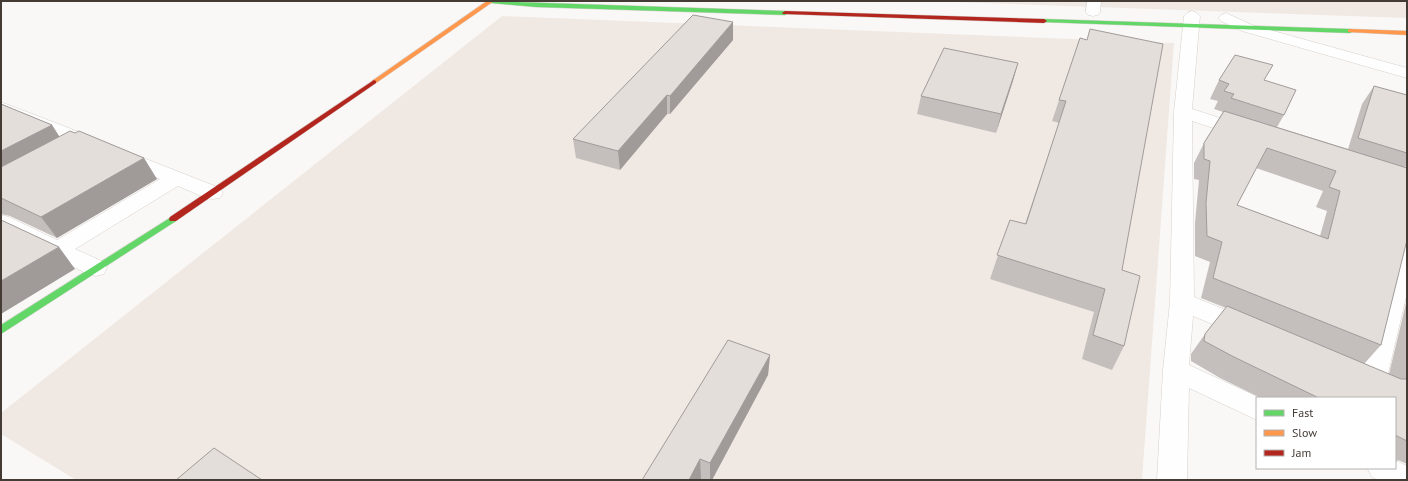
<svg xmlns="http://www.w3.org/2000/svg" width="1408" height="481" viewBox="0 0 1408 481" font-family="'PT Sans',sans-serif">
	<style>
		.built { fill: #f0e9e3 }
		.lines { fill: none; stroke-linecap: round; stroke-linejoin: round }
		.street-casing { stroke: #d5d0cc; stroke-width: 1 }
		.fast-casing { stroke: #d5d0cc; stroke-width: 1 }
		.slow-casing { stroke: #d5d0cc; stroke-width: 1 }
		.jam-casing { stroke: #d5d0cc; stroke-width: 1 }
		.street { fill: #fefefe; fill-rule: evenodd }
		.fast { fill: #63d668; fill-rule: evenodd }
		.slow { fill: #ff974d; fill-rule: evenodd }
		.jam { fill: #b3261e; fill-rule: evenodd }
		.wall { fill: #c4bfbc; fill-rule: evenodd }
		.shaded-wall { fill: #a09b99 }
		.building { fill: #e4dedb; stroke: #a09b99; fill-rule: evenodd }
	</style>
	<rect width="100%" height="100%" fill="#faf8f6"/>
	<g class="built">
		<polygon points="927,1 1407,1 1407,18"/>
		<polygon points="502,16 1174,43 1142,480 76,480 1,434 1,413"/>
	</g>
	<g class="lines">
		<defs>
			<g id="street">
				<polygon points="1087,1 1101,1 1100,12 1098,15 1093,16 1088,15 1086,12"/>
				<polygon points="1192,11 1197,13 1200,16 1192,109 1251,128 1253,132 1251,136 1244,138 1192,121 1194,297 1255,322 1258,329 1255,336 1246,338 1193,316 1189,365 1260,398 1257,398 1257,420 1189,388 1187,480 1157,480 1163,370 1170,302 1174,112 1184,16 1187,13"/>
				<polygon points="1226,13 1252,25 1407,68 1407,78 1242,31 1221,21 1218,18 1221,15"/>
				<polygon points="1,102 100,140 103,144 100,148 93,150 86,148 1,113"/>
				<polygon points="123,150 220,188 223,193 220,198 213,199 206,198 178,186 75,249 104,262 107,268 104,274 96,276 88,274 1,231 1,215 9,217 57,240 160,179 116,160 113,156 116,152"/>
				<polygon points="1407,239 1407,293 1386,382 1382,389 1373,393 1364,389 1360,382 1396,246 1399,241"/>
				<polygon points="1395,460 1407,466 1407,480 1378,480 1372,477 1367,468 1395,468"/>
			</g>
			<g id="fast">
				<polygon points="488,1 785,11 788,13 785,15 536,7 491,3"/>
				<polygon points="1044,19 1350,29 1353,31 1350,33 1042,22 1041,21"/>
				<polygon points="173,216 176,217 177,219 176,221 1,334 1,325"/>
			</g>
			<g id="slow">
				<polygon points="487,1 494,1 376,83 372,83 372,81"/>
				<polygon points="1350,29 1407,31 1407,35 1348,32 1348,30"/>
			</g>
			<g id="jam">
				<polygon points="785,11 1044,19 1047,21 1044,23 783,14 782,13"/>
				<polygon points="374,80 376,81 376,83 176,221 170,221 169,219 170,217"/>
			</g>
		</defs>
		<use href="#street" class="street-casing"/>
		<use href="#fast" class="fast-casing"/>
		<use href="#slow" class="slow-casing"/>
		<use href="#jam" class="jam-casing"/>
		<use href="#street" class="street"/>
		<use href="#fast" class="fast"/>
		<use href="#slow" class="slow"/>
		<use href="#jam" class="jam"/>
	</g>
	<g class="wall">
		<polygon points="1080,38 1122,270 1124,346 1112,370 1082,359 1094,312 990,279 1010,220 1025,224 1059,123 1052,121"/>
		<polygon points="733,40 670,114 667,114 620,170 576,158 573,139"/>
		<polygon points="1018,63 996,133 917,114 921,96"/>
		<path d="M1219 80H1265L1284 115 1277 127 1348 149 1362 104 1374 86 1407 95V165L1405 167 1381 345 1364 364 1389 374 1407 299V464L1398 460 1395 463V398H1261L1220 378 1191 361V354L1205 334 1226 308 1201 298 1210 262 1195 256V223L1199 180 1194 179V163L1204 143 1223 112 1214 109 1218 101 1210 99ZM1256 168 1323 191 1316 207 1327 211 1320 236 1237 205Z"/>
		<polygon points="1,104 52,125 59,136 157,179 57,238 10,216 1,214"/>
		<polygon points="770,355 768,375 712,480 704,480 701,479 642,480"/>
	</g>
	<g class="shaded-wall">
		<polygon points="733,22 733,40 670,114 670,96"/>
		<polygon points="1018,63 1013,81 996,133 1001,114"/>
		<polygon points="667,95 667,114 620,170 618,151"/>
		<polygon points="52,125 64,144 1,177 1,151"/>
		<polygon points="144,158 157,179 57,238 41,217"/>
		<polygon points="59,247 75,269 1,314 1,281"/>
		<polygon points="770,355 768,375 712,480 710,480 710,463"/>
		<polygon points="700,459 701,479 700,480 689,480"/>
	</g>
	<g class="building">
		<polygon points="693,15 733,22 670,96 667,95 618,151 573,139"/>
		<polygon points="1090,29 1163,44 1122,270 1140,276 1124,346 1093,335 1105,289 997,255 1010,220 1026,224 1066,101 1059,100 1080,38 1087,40"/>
		<polygon points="944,48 1018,63 1001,114 921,96"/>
		<polygon points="1235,55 1273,65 1264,80 1296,90 1284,115 1231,98 1234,94 1224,91 1229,84 1219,80"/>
		<polygon points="1374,86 1407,95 1407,153 1358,138"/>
		<polygon points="1,104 52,125 1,151"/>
		<path d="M1224 111 1407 168V240L1381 345 1213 278 1222 242 1207 236 1206 203 1210 161 1204 159V143ZM1267 148 1336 171 1329 187 1340 191 1328 239 1237 205Z"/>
		<polygon points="70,131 75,133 79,131 144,158 41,217 1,198 1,167"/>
		<polygon points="1,220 59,247 1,281"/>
		<polygon points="1227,306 1401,379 1407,379 1407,441 1395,435 1395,398 1319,398 1234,357 1204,341 1205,334"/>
		<polygon points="728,340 770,355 710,463 700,459 689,480 642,480"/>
		<polygon points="214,448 262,480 176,480"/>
	</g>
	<rect width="1408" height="481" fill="none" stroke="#443b35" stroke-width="4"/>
	<rect x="1256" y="397" width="140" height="72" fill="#ffffff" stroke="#b4b1ae"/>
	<rect x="1264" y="410" width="20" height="6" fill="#63d668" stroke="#b4b1ae"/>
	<text x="1292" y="417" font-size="12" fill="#443b35">Fast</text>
	<rect x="1264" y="430" width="20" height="6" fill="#ff974d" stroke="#b4b1ae"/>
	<text x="1292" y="437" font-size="12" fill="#443b35">Slow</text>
	<rect x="1264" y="450" width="20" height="6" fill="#b3261e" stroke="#b4b1ae"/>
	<text x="1292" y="457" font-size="12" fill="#443b35">Jam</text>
</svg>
